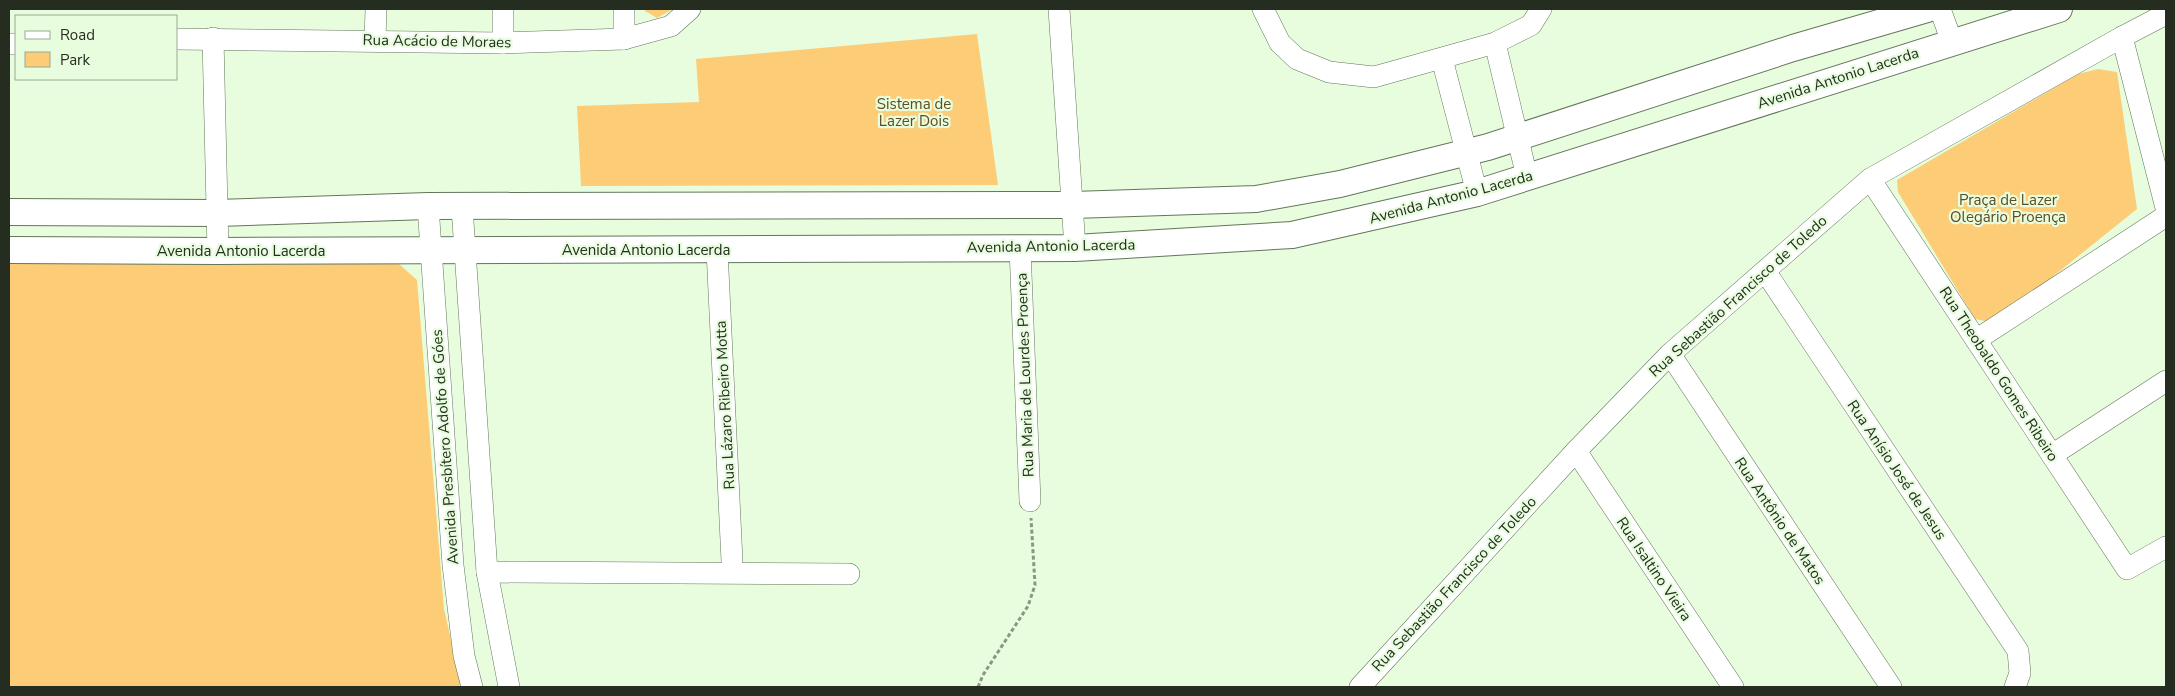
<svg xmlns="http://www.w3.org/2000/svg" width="2175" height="696" viewBox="0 0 2175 696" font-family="'Nunito Sans',sans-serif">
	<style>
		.green { fill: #fccc76 }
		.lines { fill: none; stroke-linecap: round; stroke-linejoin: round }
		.minor-casing { stroke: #63765b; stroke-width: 22 }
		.major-casing { stroke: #63765b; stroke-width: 28 }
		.path { stroke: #899882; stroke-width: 3; stroke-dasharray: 4 2.5; stroke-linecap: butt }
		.minor { stroke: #fff; stroke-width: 21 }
		.major { stroke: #fff; stroke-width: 26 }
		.labels { text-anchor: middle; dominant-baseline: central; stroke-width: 4.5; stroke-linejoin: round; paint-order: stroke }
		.street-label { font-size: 15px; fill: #252d21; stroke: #e7fdde }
		.park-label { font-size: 15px; fill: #604b23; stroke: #e7fdde }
	</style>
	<rect width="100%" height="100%" fill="#e7fdde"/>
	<g class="green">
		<polygon points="645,9 673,9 657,18 645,11"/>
		<polygon points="977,34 998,185 581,186 577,106 699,102 696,59"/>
		<polygon points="2098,69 2117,72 2137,209 1995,323 1975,319 1898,192 1897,180 2078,74"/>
		<polygon points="9,264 399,264 417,280 444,609 462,687 9,687"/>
	</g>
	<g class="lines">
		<defs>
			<g id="minor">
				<polyline points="1059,9 1075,248"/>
				<polyline points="1263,9 1280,43 1297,59 1329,72 1374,77 1495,43 1531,25 1541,9"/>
				<polyline points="1940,9 1952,42"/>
				<polyline points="2122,37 2166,208"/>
				<polyline points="213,38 218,251"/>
				<polyline points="176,39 503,43 624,39 671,26 690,9"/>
				<polyline points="624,39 624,9"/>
				<polyline points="375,40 376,9"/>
				<polyline points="503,43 503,9"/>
				<polyline points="1495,43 1527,177"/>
				<polyline points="9,44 16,44"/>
				<polyline points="1442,59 1477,193"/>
				<polyline points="1870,179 2127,569 2166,547"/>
				<polyline points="428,206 453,565 464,656 472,687"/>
				<polyline points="462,207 487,572 509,687"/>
				<polyline points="1020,248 1030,501"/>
				<polyline points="717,250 732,561"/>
				<polyline points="1765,271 2018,651 2020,673 2015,687"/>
				<polyline points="1976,340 2166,216"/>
				<polyline points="1670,354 1891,687"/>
				<polyline points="1576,451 1733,687"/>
				<polyline points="2052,455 2166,381"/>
				<polyline points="487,572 849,574"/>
				<polyline points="1360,687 1576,451 1670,354 1870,179 2122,37 2166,14"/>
			</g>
			<g id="major">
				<polyline points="9,212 217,213 428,206 1073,205 1256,199 1340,184 1488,147 1793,48 1927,9"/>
				<polyline points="9,250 218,251 1075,248 1292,235 1477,193 2059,9"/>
			</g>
		</defs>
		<use href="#minor" class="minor-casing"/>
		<use href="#major" class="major-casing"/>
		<polyline class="path" points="978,687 983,675 1028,606 1035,585 1031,518"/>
		<use href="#minor" class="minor"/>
		<use href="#major" class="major"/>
	</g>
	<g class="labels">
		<g class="street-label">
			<text transform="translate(437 41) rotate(1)">Rua Acácio de Moraes</text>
			<text transform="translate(1838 78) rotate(-18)">Avenida Antonio Lacerda</text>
			<text transform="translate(1451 197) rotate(-15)">Avenida Antonio Lacerda</text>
			<text transform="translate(1051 246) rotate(-1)">Avenida Antonio Lacerda</text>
			<text x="646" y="250">Avenida Antonio Lacerda</text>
			<text x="241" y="251">Avenida Antonio Lacerda</text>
			<text transform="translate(1738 296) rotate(-42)">Rua Sebastião Francisco de Toledo</text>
			<text transform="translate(1999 374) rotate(57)">Rua Theobaldo Gomes Ribeiro</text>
			<text transform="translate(1025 375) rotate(-92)">Rua Maria de Lourdes Proença</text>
			<text transform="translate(725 405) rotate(-93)">Rua Lázaro Ribeiro Motta</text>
			<text transform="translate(445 447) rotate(-94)">Avenida Presbítero Adolfo de Góes</text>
			<text transform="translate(1897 470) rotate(56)">Rua Anísio José de Jesus</text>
			<text transform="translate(1780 521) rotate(56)">Rua Antônio de Matos</text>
			<text transform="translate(1654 569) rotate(56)">Rua Isaltino Vieira</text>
			<text transform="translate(1454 584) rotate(-47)">Rua Sebastião Francisco de Toledo</text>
		</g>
		<g class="park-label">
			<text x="914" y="104">Sistema de<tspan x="914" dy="17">Lazer Dois</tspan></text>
			<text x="2008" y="200">Praça de Lazer<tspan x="2008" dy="17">Olegário Proença</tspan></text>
		</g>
	</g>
	<rect width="2175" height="696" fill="none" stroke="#252d21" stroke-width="20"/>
	<rect x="15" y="15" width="162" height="65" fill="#e7fdde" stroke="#99aa92"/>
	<rect x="25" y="31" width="25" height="8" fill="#ffffff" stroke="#99aa92"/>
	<text x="60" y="40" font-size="15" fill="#252d21">Road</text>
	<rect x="25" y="52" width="25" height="15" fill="#fccc76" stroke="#99aa92"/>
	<text x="60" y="65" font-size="15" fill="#252d21">Park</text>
</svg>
